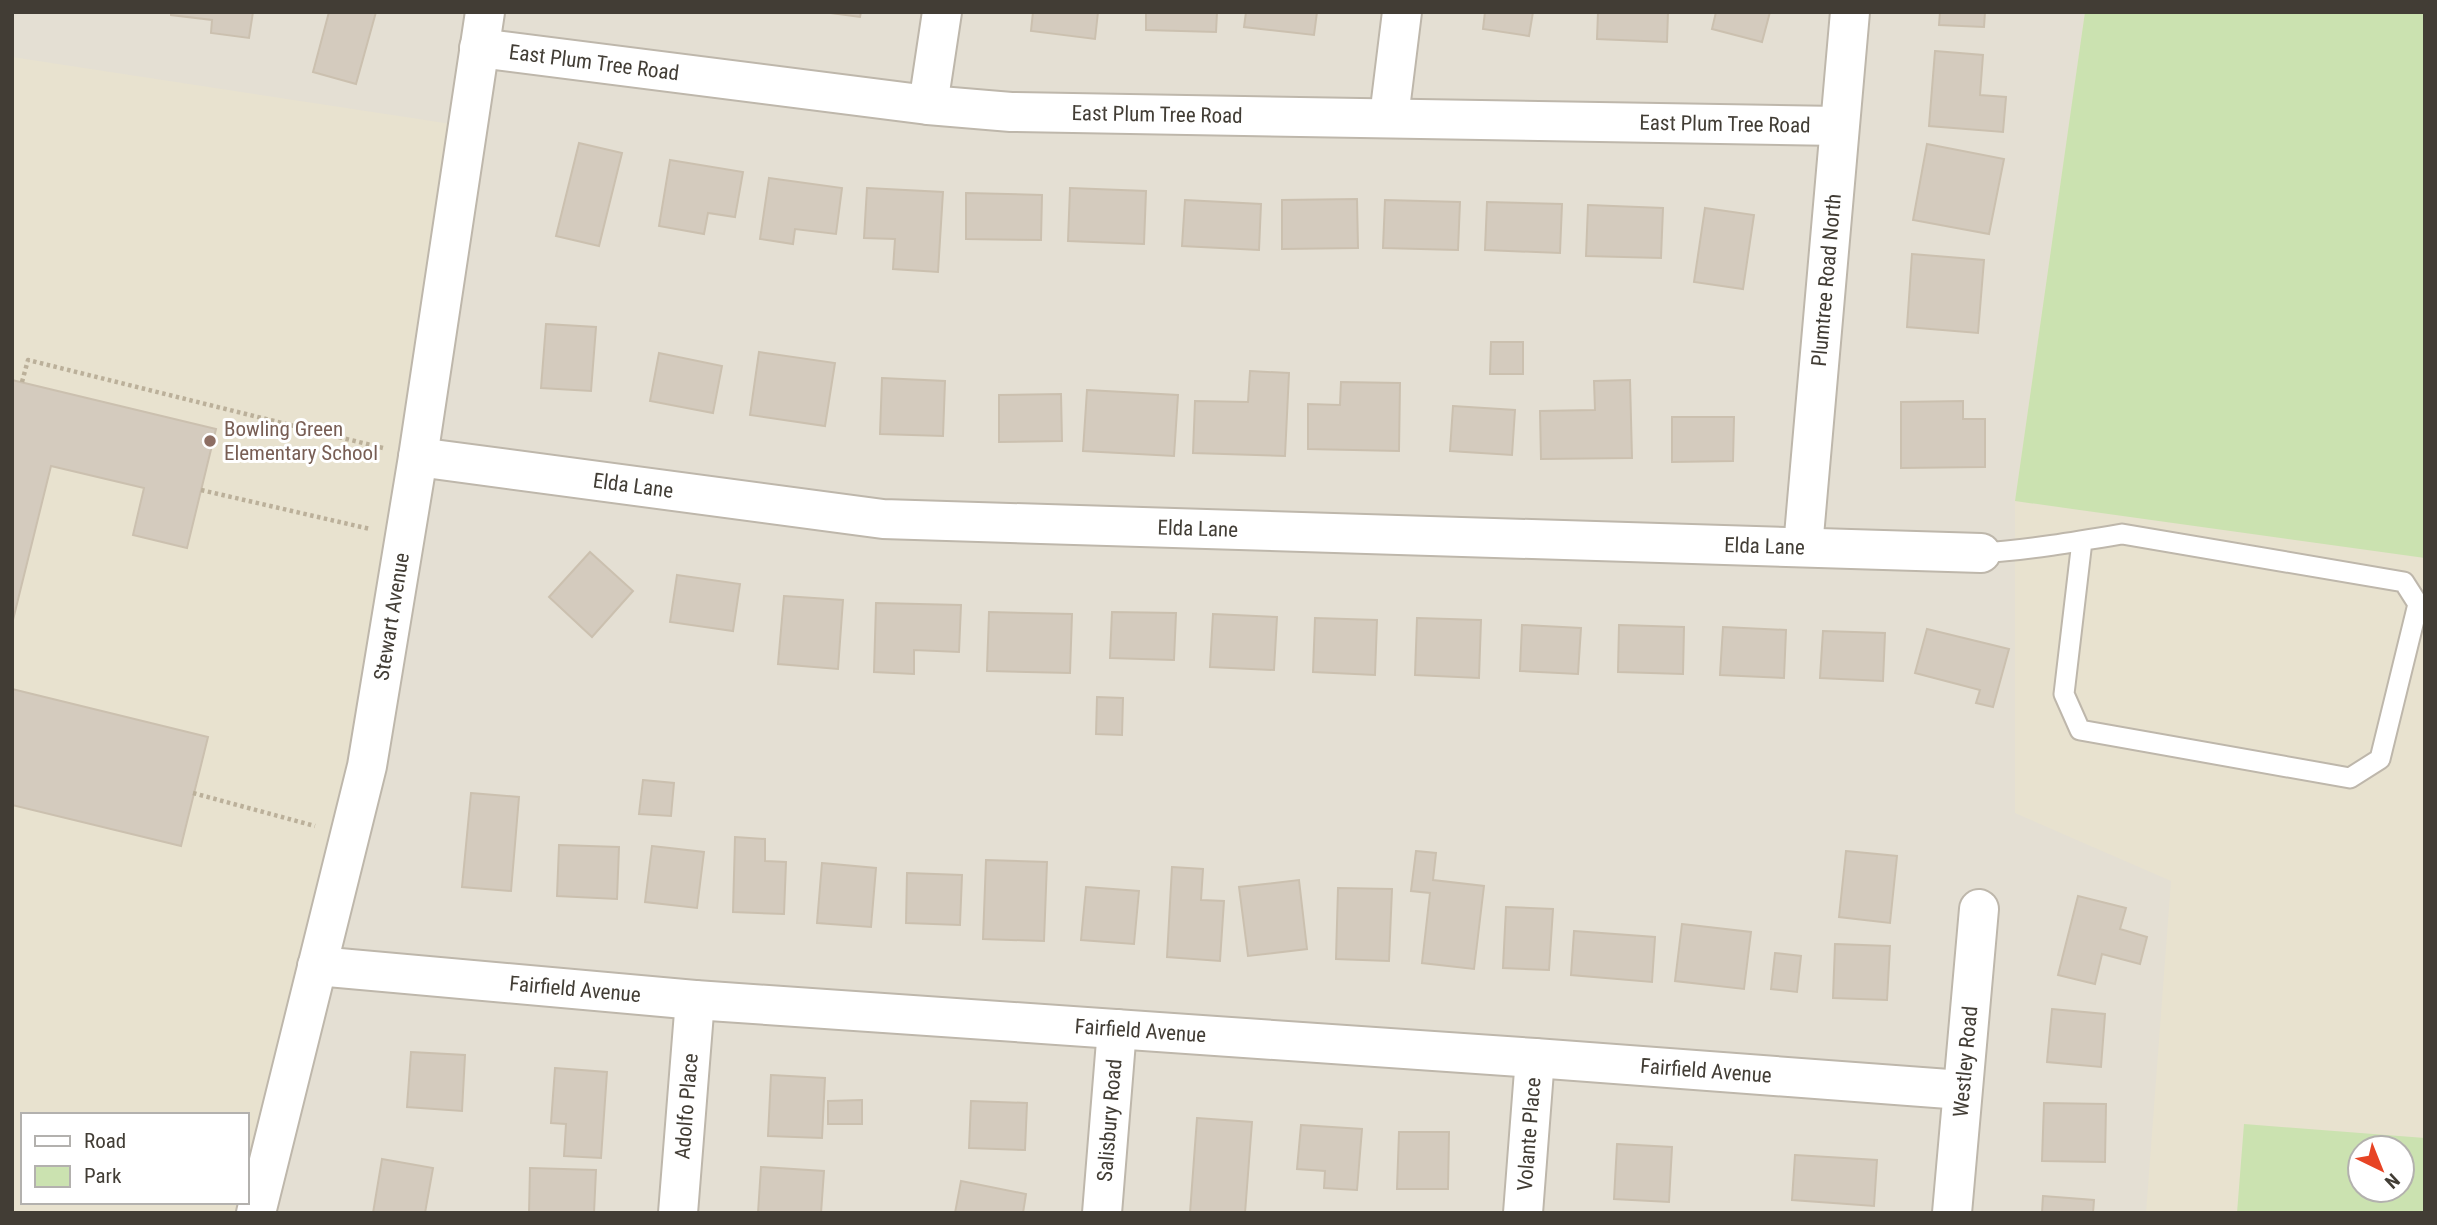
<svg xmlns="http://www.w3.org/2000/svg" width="2437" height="1225" viewBox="0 0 2437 1225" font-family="'Roboto Condensed',sans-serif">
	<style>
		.residential { fill: #e4dfd3; fill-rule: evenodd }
		.education { fill: #e8e2cf; fill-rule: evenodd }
		.green { fill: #cbe2b0; fill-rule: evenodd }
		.building { fill: #d4cbbe; stroke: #cbc0af; stroke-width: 2 }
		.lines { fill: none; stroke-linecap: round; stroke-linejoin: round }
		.service-casing { stroke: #beb7ab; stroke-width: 23 }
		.minor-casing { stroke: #beb7ab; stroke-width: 42 }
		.tertiary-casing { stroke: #beb7ab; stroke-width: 42 }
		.path { stroke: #bbb09a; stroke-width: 4.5; stroke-dasharray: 3.5 3.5; stroke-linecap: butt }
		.service { stroke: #fff; stroke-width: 19 }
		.minor { stroke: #fff; stroke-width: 38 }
		.tertiary { stroke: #fff; stroke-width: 38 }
		.education-dot { fill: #8d6e63; stroke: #fff; stroke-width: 2.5 }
		.labels { text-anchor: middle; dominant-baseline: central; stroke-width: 6; stroke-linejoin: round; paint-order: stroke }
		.street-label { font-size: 21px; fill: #423d35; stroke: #fff }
		.education-label { font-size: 21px; fill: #785e54; stroke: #fff; text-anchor: start }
	</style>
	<rect width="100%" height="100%" fill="#f0ede4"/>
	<path class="residential" d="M12 12H2425V1213H12ZM23 1115H247V1202H23ZM2360 1148H2402V1190H2360Z"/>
	<g class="education">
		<path d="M2085 12H2425V1213H2146L2171 881 2015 813V501ZM2360 1148H2402V1190H2360Z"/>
		<path d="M12 57 458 125 359 757 248 1213H12ZM23 1115H247V1202H23Z"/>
	</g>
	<g class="green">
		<polygon points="2085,12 2425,12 2425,558 2015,501"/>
		<path d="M2244 1124 2425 1138V1213H2237ZM2360 1148H2402V1190H2360Z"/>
	</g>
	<g class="building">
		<polygon points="171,12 253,12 249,38 211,33 212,20 171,15"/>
		<polygon points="329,12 376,12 356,84 313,72"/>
		<polygon points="823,12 861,12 860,17"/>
		<polygon points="1033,12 1098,12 1095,39 1031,31"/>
		<polygon points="1146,12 1217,12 1216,32 1146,30"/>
		<polygon points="1246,12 1317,12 1314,35 1244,27"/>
		<polygon points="1485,12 1533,12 1529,36 1483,29"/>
		<polygon points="1598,12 1668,12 1667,42 1597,39"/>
		<polygon points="1716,12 1770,12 1762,42 1712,29"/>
		<polygon points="1940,12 1985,12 1984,27 1939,25"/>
		<polygon points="1935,51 1983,55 1980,95 2006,97 2003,132 1929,126"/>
		<polygon points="579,143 622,153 599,246 556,236"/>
		<polygon points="1927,144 2004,159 1989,234 1913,220"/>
		<polygon points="670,160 743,172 735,217 708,213 704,234 659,226"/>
		<polygon points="769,178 842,188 836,234 795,229 793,244 760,239"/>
		<polygon points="867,188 943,192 938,272 893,269 895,239 864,238"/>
		<polygon points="1070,188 1146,191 1144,244 1068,241"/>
		<polygon points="966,193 1042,195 1041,240 966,239"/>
		<polygon points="1357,199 1358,248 1282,249 1282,200"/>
		<polygon points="1185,200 1261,204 1259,250 1182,246"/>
		<polygon points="1385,200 1460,202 1458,250 1383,248"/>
		<polygon points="1487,202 1562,204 1560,253 1485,250"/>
		<polygon points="1588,205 1663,208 1661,258 1586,256"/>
		<polygon points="1705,208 1754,215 1743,289 1694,282"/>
		<polygon points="1912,254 1984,260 1978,333 1907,327"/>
		<polygon points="546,324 596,327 591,391 541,388"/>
		<polygon points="1491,342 1523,342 1523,374 1490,374"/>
		<polygon points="759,352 835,363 825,426 750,415"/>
		<polygon points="659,353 722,366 713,413 650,401"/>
		<polygon points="1250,371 1289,373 1285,456 1193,453 1195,401 1248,402"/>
		<polygon points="882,378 945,381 943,436 880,434"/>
		<polygon points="12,380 216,429 187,548 133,535 144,488 51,466 12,624"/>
		<polygon points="1630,380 1632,458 1541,459 1540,411 1595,410 1594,381"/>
		<polygon points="1341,382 1400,383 1399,451 1308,449 1308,404 1340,405"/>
		<polygon points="1087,390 1178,395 1174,456 1083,451"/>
		<polygon points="1061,394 1062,441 999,442 999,395"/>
		<polygon points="1963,401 1963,419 1985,419 1985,467 1901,468 1901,402"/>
		<polygon points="1453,406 1515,410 1512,455 1450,451"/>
		<polygon points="1672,417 1734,417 1733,461 1672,462"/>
		<polygon points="590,552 633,591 592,637 549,597"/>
		<polygon points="677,575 740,584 733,631 670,622"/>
		<polygon points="784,596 843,600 838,669 778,664"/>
		<polygon points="876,603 961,605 959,652 914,650 914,674 874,672"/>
		<polygon points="989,612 1072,614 1070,673 987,671"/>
		<polygon points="1112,612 1176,613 1174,660 1110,658"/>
		<polygon points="1213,614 1277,617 1274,670 1210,667"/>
		<polygon points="1315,618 1377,620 1375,675 1313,672"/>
		<polygon points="1417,618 1481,620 1479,678 1415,675"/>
		<polygon points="1522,625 1581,628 1578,674 1520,671"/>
		<polygon points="1619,625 1684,627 1683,674 1618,672"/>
		<polygon points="1723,627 1786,630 1784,678 1720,675"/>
		<polygon points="1927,629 2009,649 1993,707 1976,703 1980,690 1915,673"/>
		<polygon points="1823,631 1885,633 1883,681 1820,678"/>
		<polygon points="12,689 208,737 181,846 12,805"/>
		<polygon points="1097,697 1123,698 1122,735 1096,734"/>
		<polygon points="643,780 674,783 671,816 639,814"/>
		<polygon points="471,793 519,797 511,891 462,887"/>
		<polygon points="735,837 765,839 765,861 786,862 784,914 733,912"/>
		<polygon points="559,845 619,847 617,899 557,896"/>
		<polygon points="652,846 704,852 697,908 645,902"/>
		<polygon points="1416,851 1436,853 1433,880 1484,886 1474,969 1422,963 1430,893 1411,891"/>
		<polygon points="1846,851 1897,856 1890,923 1839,917"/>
		<polygon points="986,860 1047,862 1044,941 983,939"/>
		<polygon points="822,863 876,868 871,927 817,923"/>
		<polygon points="1172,867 1203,869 1201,900 1224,901 1220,961 1167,957"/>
		<polygon points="907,873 962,875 960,925 906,923"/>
		<polygon points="1299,880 1307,949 1248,956 1239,887"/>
		<polygon points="1086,887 1139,891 1134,944 1081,940"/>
		<polygon points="1338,888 1392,889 1389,961 1336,959"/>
		<polygon points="2078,896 2126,908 2120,929 2147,937 2140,964 2102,954 2095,984 2058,975"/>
		<polygon points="1506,907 1553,909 1549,970 1503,968"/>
		<polygon points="1682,924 1751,932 1744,989 1675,981"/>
		<polygon points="1574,931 1655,937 1652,982 1571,975"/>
		<polygon points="1835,944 1890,946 1887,1000 1833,998"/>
		<polygon points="1775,953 1801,956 1797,992 1771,989"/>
		<polygon points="2052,1009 2105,1014 2101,1067 2047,1062"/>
		<polygon points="411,1052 465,1055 462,1111 407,1107"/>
		<polygon points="555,1068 607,1072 601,1158 564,1156 566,1124 551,1123"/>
		<polygon points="771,1075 825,1078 822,1138 768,1136"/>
		<polygon points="862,1100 862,1124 828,1124 828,1101"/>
		<polygon points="971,1101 1027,1103 1025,1150 969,1148"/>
		<polygon points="2044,1103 2106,1104 2105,1162 2042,1161"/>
		<polygon points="1197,1118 1252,1122 1245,1213 1190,1213"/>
		<polygon points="1301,1125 1362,1129 1357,1190 1324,1188 1325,1171 1297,1169"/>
		<polygon points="1399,1132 1449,1132 1448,1189 1397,1189"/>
		<polygon points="1617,1144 1672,1147 1669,1202 1614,1199"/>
		<polygon points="1795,1155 1877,1160 1874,1206 1792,1200"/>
		<polygon points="382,1159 433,1168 425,1213 373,1213"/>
		<polygon points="761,1167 824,1171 821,1213 758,1213"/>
		<polygon points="530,1168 596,1170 594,1213 529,1213"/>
		<polygon points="961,1181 1026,1194 1023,1213 955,1213"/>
		<polygon points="2043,1196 2094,1200 2093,1213 2042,1213"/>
	</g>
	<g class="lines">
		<defs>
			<path id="service" d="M1981 553C2028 550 2075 542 2122 534L2404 582 2418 604 2380 759 2350 778 2080 730 2064 694 2082 541"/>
			<g id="minor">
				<path id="s1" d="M479 48 928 105 1011 112 1839 126"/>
				<polyline points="928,105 942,12"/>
				<polyline points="1389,117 1402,12"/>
				<path id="s2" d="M418 457 883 519 1981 553"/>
				<path id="s3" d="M1803 547 1850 12"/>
				<path id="s4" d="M317 966 695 1000 1535 1058 1962 1090"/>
				<path id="s5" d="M678 1213 695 1000"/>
				<path id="s6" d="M1102 1213 1117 1029"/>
				<path id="s7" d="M1523 1213 1535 1058"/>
				<path id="s8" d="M1952 1213 1979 909"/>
			</g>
			<g id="tertiary">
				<path id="s9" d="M256 1213 367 766 418 457 485 12"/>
			</g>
		</defs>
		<use href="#service" class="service-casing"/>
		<use href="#minor" class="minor-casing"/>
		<use href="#tertiary" class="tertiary-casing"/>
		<g class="path">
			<polyline points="22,382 28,360 383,448"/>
			<polyline points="201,490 370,529"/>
			<polyline points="193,793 315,826"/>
		</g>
		<use href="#service" class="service"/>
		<use href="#minor" class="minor"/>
		<use href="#tertiary" class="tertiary"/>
	</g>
	<circle class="education-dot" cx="210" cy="441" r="7"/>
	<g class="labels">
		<g class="street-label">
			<text stroke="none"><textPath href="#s1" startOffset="116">East Plum Tree Road</textPath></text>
			<text stroke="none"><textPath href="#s1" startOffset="682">East Plum Tree Road</textPath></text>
			<text stroke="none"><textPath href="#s1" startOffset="1250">East Plum Tree Road</textPath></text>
			<text stroke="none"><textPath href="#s3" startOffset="268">Plumtree Road North</textPath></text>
			<text stroke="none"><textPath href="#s2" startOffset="217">Elda Lane</textPath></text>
			<text stroke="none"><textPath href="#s2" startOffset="784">Elda Lane</textPath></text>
			<text stroke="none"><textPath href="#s2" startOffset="1351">Elda Lane</textPath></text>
			<text stroke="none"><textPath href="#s9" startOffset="612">Stewart Avenue</textPath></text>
			<text stroke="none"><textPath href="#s4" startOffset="259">Fairfield Avenue</textPath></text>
			<text stroke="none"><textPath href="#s4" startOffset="826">Fairfield Avenue</textPath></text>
			<text stroke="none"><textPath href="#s8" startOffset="152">Westley Road</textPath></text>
			<text stroke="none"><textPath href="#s4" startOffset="1393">Fairfield Avenue</textPath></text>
			<text stroke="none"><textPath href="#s5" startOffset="107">Adolfo Place</textPath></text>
			<text stroke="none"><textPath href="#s6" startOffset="93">Salisbury Road</textPath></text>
			<text stroke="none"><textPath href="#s7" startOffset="79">Volante Place</textPath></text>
		</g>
		<g class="education-label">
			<text x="224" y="429">Bowling Green<tspan x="224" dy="24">Elementary School</tspan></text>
		</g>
	</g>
	<rect width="2437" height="1225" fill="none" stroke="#423d35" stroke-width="28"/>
	<rect x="21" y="1113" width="228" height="91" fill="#ffffff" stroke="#b3b1ae" stroke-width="2"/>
	<rect x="35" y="1136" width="35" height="10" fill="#ffffff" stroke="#b3b1ae" stroke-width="2"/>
	<text x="84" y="1148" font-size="21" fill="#423d35">Road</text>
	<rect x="35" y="1166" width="35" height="21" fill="#cbe2b0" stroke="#b3b1ae" stroke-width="2"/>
	<text x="84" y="1183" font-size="21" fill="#423d35">Park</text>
	<g transform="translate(2381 1169) rotate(137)"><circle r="33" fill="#ffffff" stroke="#b3b1ae" stroke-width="2"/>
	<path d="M0-5L12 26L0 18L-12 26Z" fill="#e74425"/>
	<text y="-10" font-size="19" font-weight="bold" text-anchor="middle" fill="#423d35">N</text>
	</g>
</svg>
